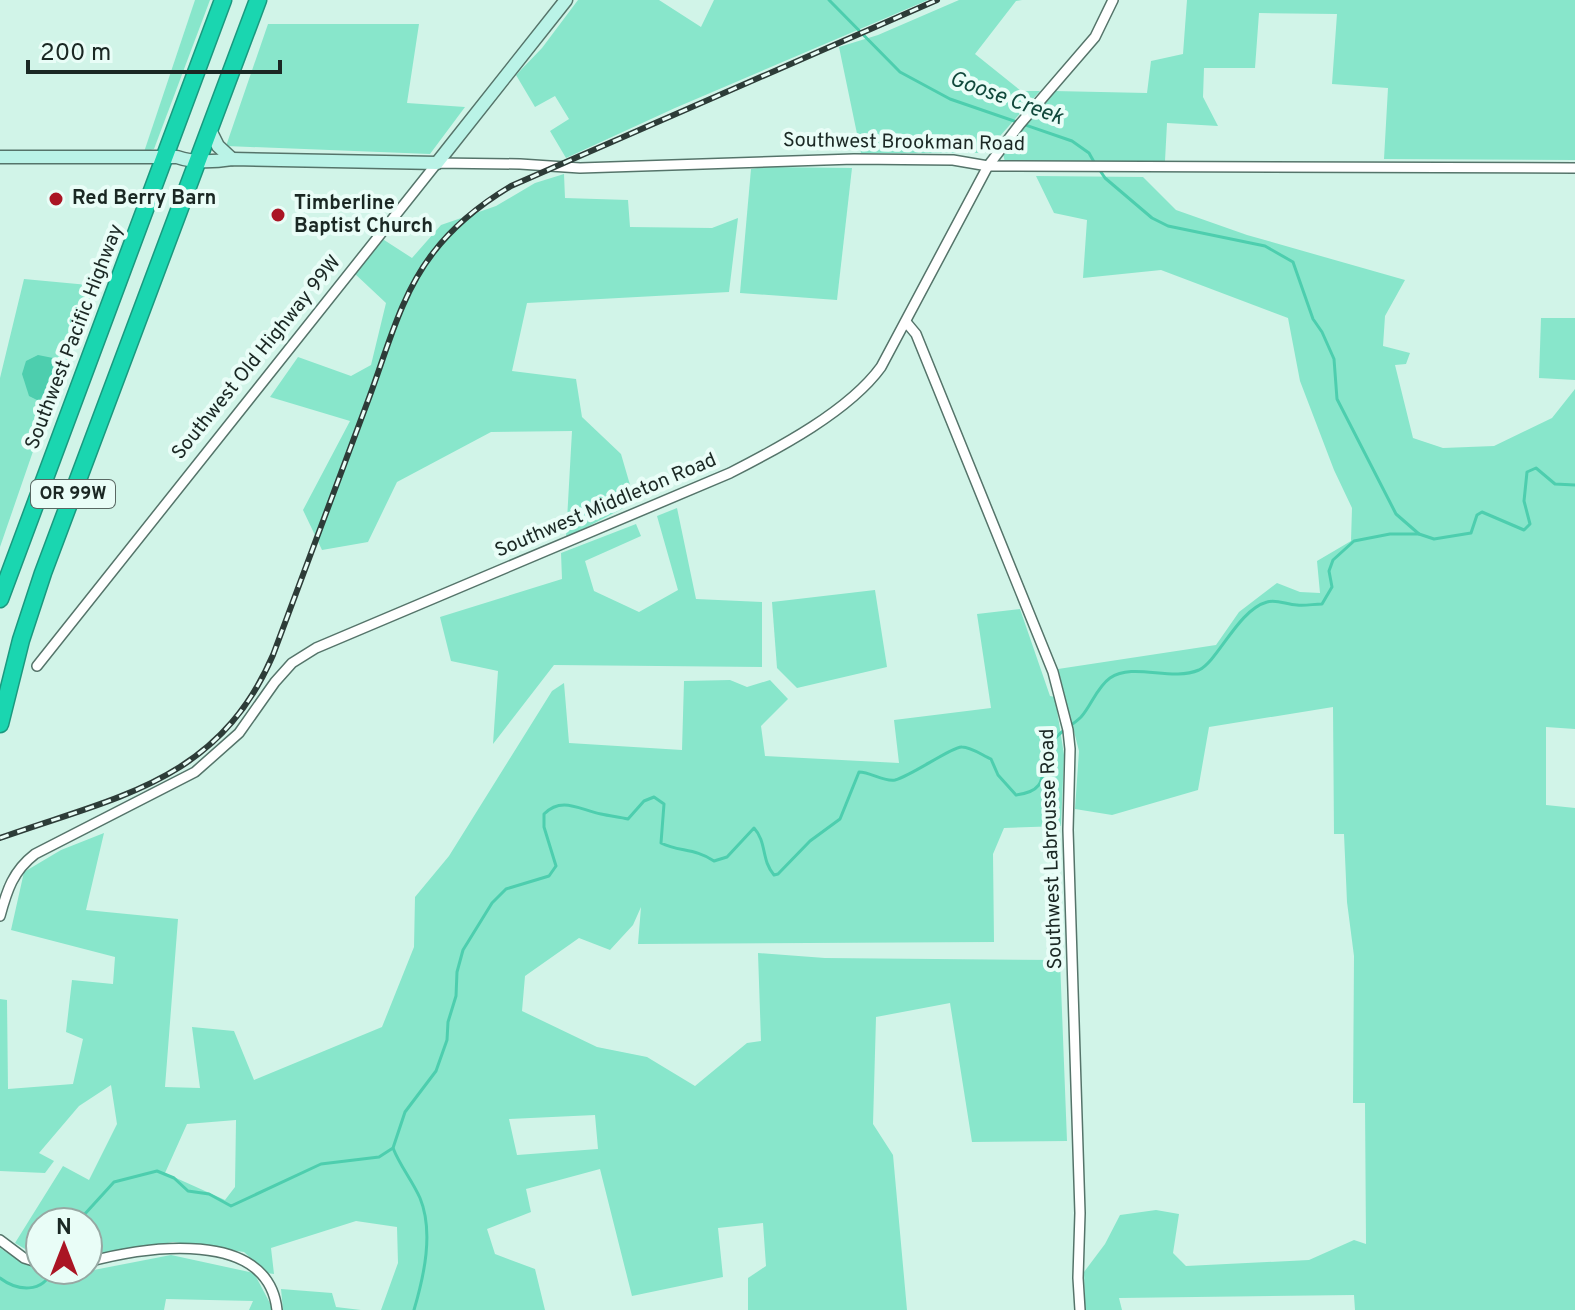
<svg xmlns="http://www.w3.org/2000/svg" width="1575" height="1310" viewBox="0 0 1575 1310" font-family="Overpass,sans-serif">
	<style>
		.green { fill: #88e6cb; fill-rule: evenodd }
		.water { fill: #4dceae }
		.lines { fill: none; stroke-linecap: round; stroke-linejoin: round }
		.stream { stroke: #4dceae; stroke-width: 3 }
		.street-casing { stroke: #55746a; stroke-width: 12 }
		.secondary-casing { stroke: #55746a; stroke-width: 15 }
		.highway-casing { stroke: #1a997f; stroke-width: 19 }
		.street { stroke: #fff; stroke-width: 9 }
		.secondary { stroke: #baf3e7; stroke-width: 12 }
		.highway { stroke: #1ad6b0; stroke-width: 16 }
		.rail-casing { stroke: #2d3c38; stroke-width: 6 }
		.rail { stroke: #e9fdf7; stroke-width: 3; stroke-dasharray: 9; stroke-linecap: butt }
		.poi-dot { fill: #aa1524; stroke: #e9fdf7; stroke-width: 3 }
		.labels { text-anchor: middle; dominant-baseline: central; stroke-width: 8; stroke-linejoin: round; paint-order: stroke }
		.shield { fill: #e9fdf7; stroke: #596863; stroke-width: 2 }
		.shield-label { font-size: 18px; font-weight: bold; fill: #1b2824 }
		.street-label { font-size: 20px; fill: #1b2824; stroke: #e9fdf7 }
		.poi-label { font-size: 20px; font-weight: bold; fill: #1b2824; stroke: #e9fdf7; text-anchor: start }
		.water-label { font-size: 22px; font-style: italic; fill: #11493c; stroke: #e9fdf7 }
	</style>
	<rect width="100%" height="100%" fill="#d1f4e8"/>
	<g class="green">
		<polygon points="195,0 210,0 154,149 144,152"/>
		<polygon points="578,0 659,0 701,27 714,0 928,0 675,108 566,158 550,131 569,119 555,96 535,107 516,75 542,48"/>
		<polygon points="959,0 1022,0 1016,1 975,54 1021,91 1040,91 985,153 861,153 839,47 878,35"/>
		<polygon points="1187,0 1575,0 1575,160 1384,159 1388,88 1332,84 1337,14 1259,13 1255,68 1204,68 1203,97 1218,126 1167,123 1165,161 1005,162 1003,154 1054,91 1147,93 1151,61 1183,54"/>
		<polygon points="268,24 419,24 407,103 465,107 430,154 226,146"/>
		<polygon points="764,167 852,168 837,300 740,293 751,169"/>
		<polygon points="564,174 565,198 628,200 630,227 712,228 738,218 729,292 527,303 512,371 576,379 582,417 621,454 635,502 566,538 572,431 491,432 397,482 368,542 322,550 303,510 350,421 270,397 298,357 351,376 371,365 386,303 354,273 381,238 412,258 441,225 496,206 535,183"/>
		<polygon points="1036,176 1143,177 1176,210 1247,235 1405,280 1385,316 1383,346 1410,353 1406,364 1395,365 1413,438 1443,448 1494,446 1552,418 1575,389 1575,729 1546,727 1546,805 1575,808 1575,1310 1355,1310 1354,1295 1119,1298 1122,1310 1085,1310 1084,1272 1105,1244 1120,1215 1156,1210 1179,1214 1173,1253 1186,1266 1309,1260 1354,1240 1366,1244 1365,1103 1353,1103 1354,956 1347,902 1344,834 1334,834 1333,707 1209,727 1198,790 1112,815 1075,809 1079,751 1058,669 1216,645 1239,612 1277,583 1300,592 1320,593 1317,561 1351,541 1352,508 1334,470 1300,381 1288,318 1161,270 1083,278 1087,220 1054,213"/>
		<polygon points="24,279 99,286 49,405 0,547 0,378"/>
		<polygon points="1541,318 1575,318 1575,380 1539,378"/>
		<polygon points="677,508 696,599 762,602 762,667 554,665 493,744 498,671 451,661 440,617 562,579 561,553 636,524 641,536 585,561 594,591 639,612 678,590 657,516"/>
		<polygon points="875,590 887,667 797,688 777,668 772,602"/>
		<path d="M1020 609 1050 696 1055 697 1064 755 1061 826 1004 828 993 854 994 942 638 944 641 907 633 925 610 950 579 938 525 976 522 1011 597 1047 647 1057 695 1086 747 1043 761 1041 758 953 825 958 1060 960 1067 1141 972 1142 950 1003 876 1017 873 1124 893 1155 907 1310H748V1278L766 1266 763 1223 718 1228 723 1277 632 1296 600 1169 526 1189 531 1212 487 1229 495 1254 535 1269 545 1310H381L398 1263 397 1227 356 1221 271 1248 274 1274 267 1273 244 1252 173 1242 88 1258V1222H40V1258L15 1243 63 1166 89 1180 117 1124 111 1085 79 1106 39 1153 54 1161 45 1173 0 1171V999L7 1000 8 1089 73 1084 83 1039 66 1032 72 980 113 984 115 957 11 930 24 872 61 850 104 833 86 910 178 919 165 1087 200 1088 192 1027 234 1031 254 1080 382 1027 414 947 415 897 449 856 552 691 564 683 569 743 682 750 684 681 730 680 747 687 770 680 788 699 761 726 765 756 899 763 894 720 991 708 977 614ZM595 1115 598 1149 517 1155 509 1119ZM236 1120 235 1187 225 1200 165 1173 187 1124Z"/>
		<polygon points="0,1248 21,1262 40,1267 40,1270 68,1275 171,1255 254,1273 272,1307 271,1310 249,1310 253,1301 166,1299 164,1310 0,1310"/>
		<polygon points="281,1289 332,1293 336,1307 361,1310 283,1310"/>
	</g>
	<polygon class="water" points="38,355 53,358 57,365 55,377 39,401 29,396 22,374 26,361"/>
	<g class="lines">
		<g class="stream">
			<polyline points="829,0 900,72 950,99 1072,141 1089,153 1094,162"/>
			<polyline points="1099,169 1105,178 1152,218 1168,226 1265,246 1293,262 1313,319 1322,332 1334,359 1337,399 1396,514 1419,534"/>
			<path d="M393 1148C400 1166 412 1180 420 1198 434 1232 424 1276 414 1310"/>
			<path d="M74 1222 83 1216 114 1182 157 1171 174 1178 188 1191 209 1194 231 1206 321 1164 379 1157 393 1148 405 1112 436 1071 447 1040 448 1022 456 996 457 972 463 950 492 903 506 889 549 876 556 866 544 827V814C562 796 580 810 601 814 610 816 619 817 628 819L644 801 654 797 664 804 661 843C679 852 695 848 714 861L727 857 754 828C767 842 761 860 774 875L778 874 810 841 840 819 859 772C871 772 883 782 895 780 911 776 953 746 962 747 971 747 982 755 991 759L998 775 1016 795C1056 790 1035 765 1053 741 1060 731 1072 726 1081 717 1091 706 1097 687 1110 678 1134 662 1171 682 1199 670 1218 661 1238 610 1267 602 1277 599 1287 605 1297 605 1305 606 1314 604 1322 604L1332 587 1329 571 1333 560 1354 541 1390 534H1419L1434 539 1471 533 1477 515 1482 512 1524 530 1530 524 1524 501 1527 472 1536 468 1555 484 1575 485"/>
			<path d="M0 1278C17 1291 43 1294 52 1270"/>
		</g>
		<defs>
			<g id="street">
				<polyline points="906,322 916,334 1053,672 1068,730 1070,749 1068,830 1080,1213 1078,1278 1080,1310"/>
				<polyline points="37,666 437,163 520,164 580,168 854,159 953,160 988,166 1575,168"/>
				<path d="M0 916C7 890 13 871 35 854L195 772 239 733 275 682 292 663 316 648 730 473C779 448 849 411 881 367L988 166 1020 124 1095 37 1113 0"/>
				<polyline points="0,1240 24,1258 40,1263"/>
				<path d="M88 1262C144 1247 268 1227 277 1310"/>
			</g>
			<g id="secondary">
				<polyline points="210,130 218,146 232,159"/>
				<path d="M0 157H177C194 163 214 162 232 159L437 163 566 0"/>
			</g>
			<g id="highway">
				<polyline points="0,599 223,0"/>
				<polyline points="0,724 21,640 43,573 258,0"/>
			</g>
		</defs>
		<use href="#street" class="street-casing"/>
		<use href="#secondary" class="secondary-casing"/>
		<use href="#highway" class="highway-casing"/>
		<use href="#street" class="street"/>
		<use href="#secondary" class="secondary"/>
		<use href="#highway" class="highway"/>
		<defs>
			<path id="rail" d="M0 838C118 796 218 782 273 655 305 569 337 484 369 398 387 350 401 294 433 253 455 224 481 204 511 186L937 0"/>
		</defs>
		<use href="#rail" class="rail-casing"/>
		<use href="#rail" class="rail"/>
	</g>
	<g class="poi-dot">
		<circle cx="56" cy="199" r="8"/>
		<circle cx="278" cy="215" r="8"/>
	</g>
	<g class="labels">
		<rect class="shield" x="31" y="480" width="84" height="28" rx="6"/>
		<g class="shield-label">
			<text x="73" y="494">OR 99W</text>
		</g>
		<g class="street-label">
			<text transform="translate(904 143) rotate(1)">Southwest Brookman Road</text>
			<text transform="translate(75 337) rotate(-69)">Southwest Pacific Highway</text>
			<text transform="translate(257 358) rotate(-51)">Southwest Old Highway 99W</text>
			<text transform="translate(606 506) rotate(-23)">Southwest Middleton Road</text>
			<text transform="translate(1052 849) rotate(-92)">Southwest Labrousse Road</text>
		</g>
		<g class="poi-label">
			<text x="72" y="199">Red Berry Barn</text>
			<text x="294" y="204">Timberline<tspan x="294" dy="23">Baptist Church</tspan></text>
		</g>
		<g class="water-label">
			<text transform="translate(1006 99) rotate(20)">Goose Creek</text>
		</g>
	</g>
	<g transform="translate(64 1246)"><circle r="38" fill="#e9fdf7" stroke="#97a8a3" stroke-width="2"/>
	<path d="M0-6L14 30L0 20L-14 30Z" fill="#aa1524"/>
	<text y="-12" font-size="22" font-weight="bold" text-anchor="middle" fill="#1b2824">N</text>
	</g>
	<path d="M28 60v12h252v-12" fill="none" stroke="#1b2824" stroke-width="4"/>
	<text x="40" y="60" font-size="24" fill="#1b2824" stroke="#e9fdf7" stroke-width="6" paint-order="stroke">200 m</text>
</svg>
